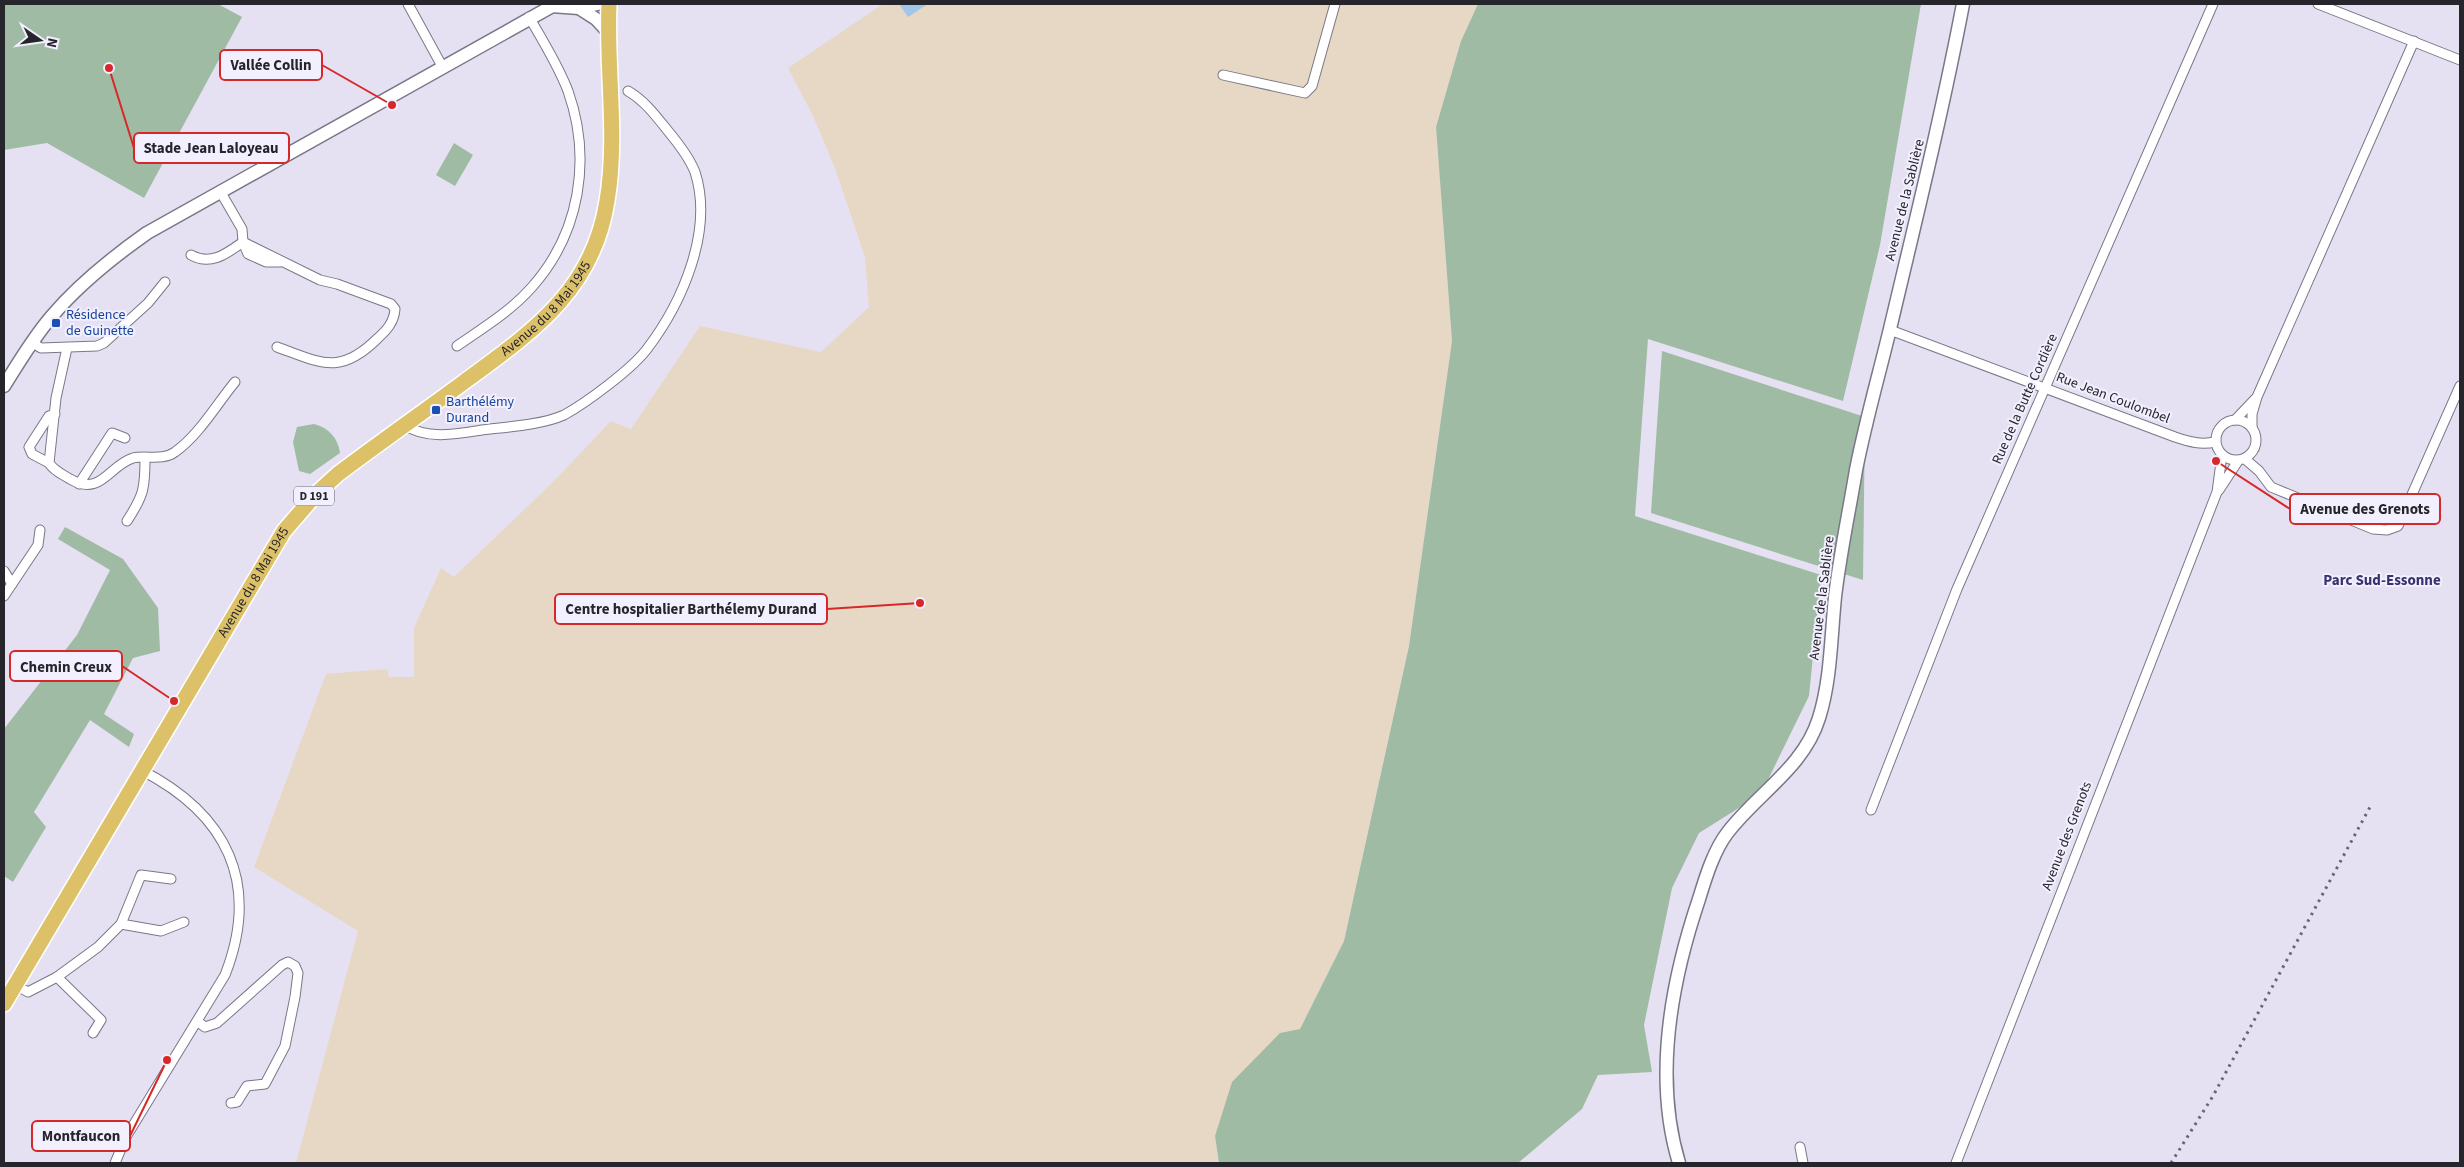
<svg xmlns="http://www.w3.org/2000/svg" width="2464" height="1167" viewBox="0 0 2464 1167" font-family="'Source Sans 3',sans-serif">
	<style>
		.medical { fill: #e7d8c5 }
		.green { fill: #a0bba3 }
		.water { fill: #9fc7e7 }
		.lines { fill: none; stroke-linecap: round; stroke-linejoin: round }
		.street-casing { stroke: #7a7787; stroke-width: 11 }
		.secondary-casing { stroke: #7a7787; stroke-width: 15 }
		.primary-casing { stroke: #fff; stroke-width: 18 }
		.street { stroke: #fff; stroke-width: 9 }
		.secondary { stroke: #fff; stroke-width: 12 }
		.primary { stroke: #dcc168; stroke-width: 15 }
		.rail { stroke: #686570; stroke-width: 3; stroke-dasharray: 2.5 5; stroke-linecap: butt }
		.transit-dot { fill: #1a4fb4; stroke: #f2effe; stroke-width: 2 }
		.labels { text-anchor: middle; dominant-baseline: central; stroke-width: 4; stroke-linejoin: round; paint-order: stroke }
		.shield { fill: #f2effe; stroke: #64626b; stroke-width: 1 }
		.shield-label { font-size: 12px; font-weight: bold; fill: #27252c }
		.street-label { font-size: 14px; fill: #27252c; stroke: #f2effe }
		.transit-label { font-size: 14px; fill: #164399; stroke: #f2effe; text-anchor: start }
		.neighbourhood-label { font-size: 15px; font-weight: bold; fill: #37326d; stroke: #f2effe }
		.leader { fill: none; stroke: #d62828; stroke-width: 2 }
		.callout-dot { fill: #d62828; stroke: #f2effe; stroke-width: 2 }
		.callout { fill: #f2effe; stroke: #d62828; stroke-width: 2 }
		.callout-label { font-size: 15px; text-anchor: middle; font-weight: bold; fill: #27252c }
	</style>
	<rect width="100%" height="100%" fill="#e5e1f3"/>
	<polygon class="medical" points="883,4 1478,4 1461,41 1436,127 1452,341 1409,646 1344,941 1300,1029 1280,1033 1215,1136 1219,1163 296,1163 358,931 254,867 326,674 387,669 389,677 414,677 414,628 441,568 454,577 554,481 611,421 631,429 700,326 821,352 869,307 865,257 835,168 813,116 788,68"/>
	<g class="green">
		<polygon points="4,4 218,4 242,17 144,198 47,143 4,150"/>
		<polygon points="1478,4 1921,4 1880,245 1843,401 1648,339 1635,516 1821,575 1809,696 1761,794 1699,833 1672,888 1644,1025 1652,1072 1598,1075 1582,1109 1518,1163 1219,1163 1215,1136 1232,1082 1280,1033 1300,1029 1344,941 1409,646 1452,341 1436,127 1461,41"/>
		<polygon points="454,143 473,155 455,186 436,175"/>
		<polygon points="1662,351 1865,417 1863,580 1651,513"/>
		<path d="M314 424C329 428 338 438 340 453L310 474 299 471 293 442 297 427Z"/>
		<polygon points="65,527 123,559 158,608 160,651 133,658 104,714 134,734 129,747 90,720 34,812 46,827 13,882 4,876 4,729 77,635 110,570 58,539"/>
	</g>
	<polygon class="water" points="899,4 928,4 908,17"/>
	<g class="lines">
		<defs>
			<g id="street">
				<polyline points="408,4 442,66"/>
				<polyline points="2318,4 2460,60"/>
				<polyline points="1223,75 1305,93 1312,86 1335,4"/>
				<polyline points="220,191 242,229 243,242 248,254 266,262 280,262"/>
				<path d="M243 242 320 280 337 284 391 304 395 309C394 322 387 330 378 338 340 376 321 363 277 347"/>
				<path d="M191 255C211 266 226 254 243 242"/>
				<path d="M1890 330 2175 437C2190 442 2201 445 2215 442"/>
				<polyline points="31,342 41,348 97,346 104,343 148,303 165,282"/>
				<path d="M457 346C483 328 511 311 532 287 580 233 592 159 568 91 558 65 543 41 529 17"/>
				<path d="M67 348 56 398 49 463C54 471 62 474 70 479 101 497 108 466 133 458 146 455 163 461 175 452 199 435 216 405 235 382"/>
				<circle cx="2236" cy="440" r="20"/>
				<polyline points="2235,420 2255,399"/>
				<path d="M405 425C426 440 457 434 482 430 506 427 542 425 564 415 586 403 632 369 647 349 682 303 714 231 695 172 689 157 678 143 668 131 656 116 645 101 628 91"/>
				<polyline points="2252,428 2252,414 2257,397 2414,41"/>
				<polyline points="2245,459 2259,471 2271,487 2373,529 2387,530 2398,526 2460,386"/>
				<polyline points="49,463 32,454 29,447 49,416 55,414"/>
				<polyline points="79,484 112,433 125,438"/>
				<polyline points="2219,490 2238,461"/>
				<path d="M127 521C144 495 145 488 145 458"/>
				<polyline points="4,571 12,584"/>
				<polyline points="4,596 38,545 40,530"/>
				<polyline points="1871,810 1957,589 2213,4"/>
				<polyline points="121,924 161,931 184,922"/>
				<polyline points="57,977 98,947 121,924 141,875 171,879"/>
				<polyline points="15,985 28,992 57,977 101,1020 93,1033"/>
				<polyline points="198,1022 205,1027 217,1023 282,965 288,962 295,966 298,973 295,997 285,1046 265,1084 247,1086 237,1102 231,1103"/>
				<polyline points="1800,1147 1803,1163"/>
				<path d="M115 1163 126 1137 225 975C261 883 227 814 141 770"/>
				<polyline points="1956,1163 2217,492 2222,455"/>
			</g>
			<g id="secondary">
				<polyline points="551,6 579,8 598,4"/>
				<polyline points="579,8 596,19 609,33"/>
				<path d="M4 386C19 362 33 338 52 316 79 284 113 257 147 233L556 4"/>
				<path d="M1679 1163C1653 1077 1671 982 1699 899 1706 876 1714 850 1728 832 1758 793 1804 767 1819 718 1831 680 1831 636 1835 597 1840 554 1849 512 1856 470 1865 424 1878 378 1889 333 1915 223 1942 114 1963 4"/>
			</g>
			<g id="primary">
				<path id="s1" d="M4 1004 284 531 316 494 338 474C379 443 422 413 464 382 532 332 593 291 607 201 618 136 606 69 609 4"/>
			</g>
		</defs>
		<use href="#street" class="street-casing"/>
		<use href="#secondary" class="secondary-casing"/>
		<use href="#primary" class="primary-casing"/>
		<use href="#street" class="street"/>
		<use href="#secondary" class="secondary"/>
		<use href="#primary" class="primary"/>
		<polyline class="rail" points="2171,1163 2213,1096 2370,807"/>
	</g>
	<g class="transit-dot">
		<rect x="51" y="318" width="10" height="10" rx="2.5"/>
		<rect x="431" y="405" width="10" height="10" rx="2.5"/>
	</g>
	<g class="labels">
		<rect class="shield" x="294" y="486.5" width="40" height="19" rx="4"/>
		<g class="shield-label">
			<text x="314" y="496">D 191</text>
		</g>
		<g class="street-label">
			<text transform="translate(1905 200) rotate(-76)">Avenue de la Sablière</text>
			<text stroke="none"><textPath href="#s1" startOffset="895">Avenue du 8 Mai 1945</textPath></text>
			<text transform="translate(2113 398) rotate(21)">Rue Jean Coulombel</text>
			<text transform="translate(2025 399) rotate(-66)">Rue de la Butte Cordière</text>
			<text stroke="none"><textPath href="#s1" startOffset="490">Avenue du 8 Mai 1945</textPath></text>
			<text transform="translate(1822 598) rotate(-83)">Avenue de la Sablière</text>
			<text transform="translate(2067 836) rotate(-69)">Avenue des Grenots</text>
		</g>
		<g class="transit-label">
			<text x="66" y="315">Résidence<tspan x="66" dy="16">de Guinette</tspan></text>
			<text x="446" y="402">Barthélémy<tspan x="446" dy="16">Durand</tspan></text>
		</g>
		<g class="neighbourhood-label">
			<text x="2382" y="580">Parc Sud-Essonne</text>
		</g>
	</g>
	<path class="leader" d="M392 105L322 65M109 68L134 148M2216 461L2290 509M920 603L827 609M174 701L122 666M167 1060L130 1136"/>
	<g class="callout-dot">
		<circle cx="392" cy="105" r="5"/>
		<circle cx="109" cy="68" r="5"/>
		<circle cx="2216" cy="461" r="5"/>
		<circle cx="920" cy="603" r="5"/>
		<circle cx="174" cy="701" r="5"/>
		<circle cx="167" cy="1060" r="5"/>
	</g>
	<g class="callout">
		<rect x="220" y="50" width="102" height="30" rx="5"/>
		<rect x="134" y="133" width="155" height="30" rx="5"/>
		<rect x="2290" y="494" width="150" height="30" rx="5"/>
		<rect x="555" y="594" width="272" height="30" rx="5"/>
		<rect x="10" y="651" width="112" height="30" rx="5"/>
		<rect x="32" y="1121" width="98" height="30" rx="5"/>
	</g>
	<g class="callout-label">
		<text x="271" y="70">Vallée Collin</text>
		<text x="211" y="153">Stade Jean Laloyeau</text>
		<text x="2365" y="514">Avenue des Grenots</text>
		<text x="691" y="614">Centre hospitalier Barthélemy Durand</text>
		<text x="66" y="672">Chemin Creux</text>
		<text x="81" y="1141">Montfaucon</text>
	</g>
	<rect width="2464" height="1167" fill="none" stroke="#27252c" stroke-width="10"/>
	<g transform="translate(40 40) rotate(103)" stroke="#f2effe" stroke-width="4" paint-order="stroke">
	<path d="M0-4L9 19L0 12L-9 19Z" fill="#27252c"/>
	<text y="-8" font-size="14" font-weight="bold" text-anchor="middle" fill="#27252c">N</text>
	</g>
</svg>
